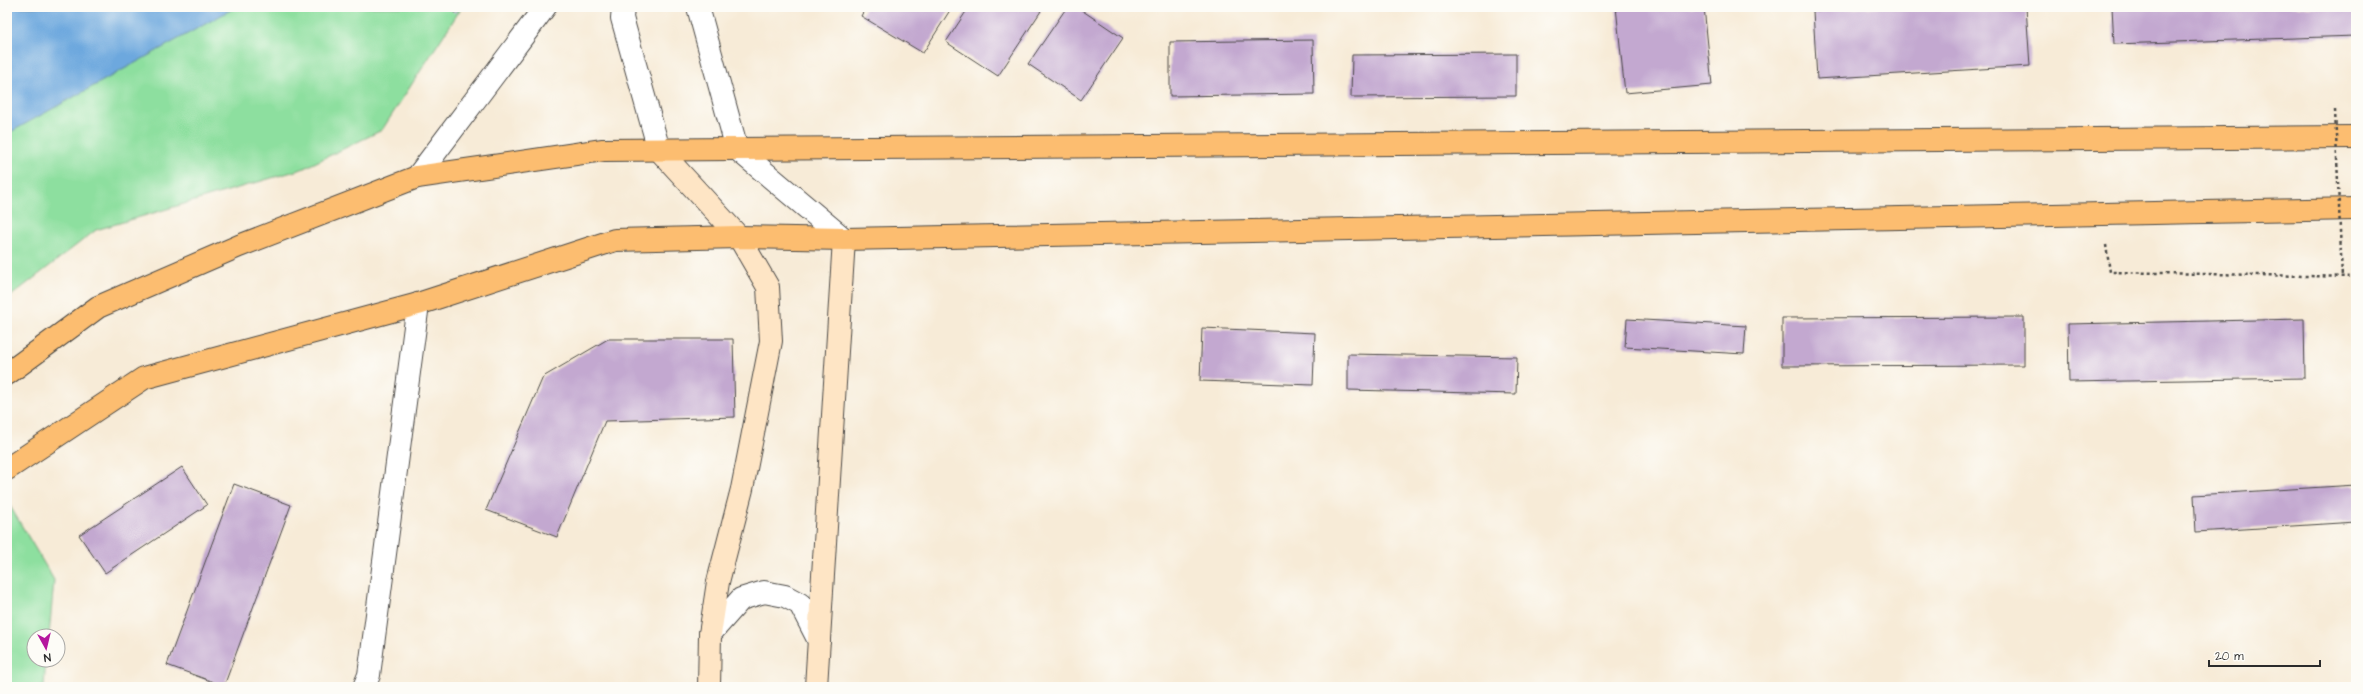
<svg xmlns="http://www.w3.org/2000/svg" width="2363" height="694" viewBox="0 0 2363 694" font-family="'Architects Daughter',sans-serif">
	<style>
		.green { fill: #8ddf9f; stroke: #5c8565 }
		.water { fill: #6da8de; stroke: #4c6a84 }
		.building { fill: #c3a8d0 }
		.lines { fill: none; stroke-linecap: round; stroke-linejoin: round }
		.minor-casing { stroke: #4a4845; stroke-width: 24 }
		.secondary-casing { stroke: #4a4845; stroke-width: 24 }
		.primary-casing { stroke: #4a4845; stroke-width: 24 }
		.path { stroke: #4a4845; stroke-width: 2.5; stroke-dasharray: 3 3; stroke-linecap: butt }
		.minor { stroke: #fff; stroke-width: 22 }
		.secondary { stroke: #fee5c5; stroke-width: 22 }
		.primary { stroke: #fcbd6f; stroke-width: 22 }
		.path-bridge { stroke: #4a4845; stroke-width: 2.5; stroke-dasharray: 3 3; stroke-linecap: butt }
	</style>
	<rect width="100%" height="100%" fill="#fdfcf7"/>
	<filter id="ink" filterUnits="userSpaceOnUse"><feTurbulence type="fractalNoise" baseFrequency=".025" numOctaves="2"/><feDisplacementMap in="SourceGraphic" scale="8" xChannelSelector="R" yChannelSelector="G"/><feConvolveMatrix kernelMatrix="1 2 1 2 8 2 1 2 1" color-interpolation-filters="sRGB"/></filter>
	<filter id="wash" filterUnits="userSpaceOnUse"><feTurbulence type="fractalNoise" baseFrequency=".012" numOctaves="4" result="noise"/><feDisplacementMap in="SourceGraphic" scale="16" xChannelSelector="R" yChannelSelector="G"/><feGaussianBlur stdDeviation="0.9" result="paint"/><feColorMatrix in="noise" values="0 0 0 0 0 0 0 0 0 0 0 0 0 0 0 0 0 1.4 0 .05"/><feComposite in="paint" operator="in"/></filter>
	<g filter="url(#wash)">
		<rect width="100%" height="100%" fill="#f7ebd7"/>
		<g class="green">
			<polygon points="7,7 462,7 382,130 302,169 96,230 7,299"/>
			<polygon points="7,501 54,580 49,636 34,636 34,660 46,660 44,687 7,687"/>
		</g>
		<polygon class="water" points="7,7 236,7 7,134"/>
		<g id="blocks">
			<g class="building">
				<polygon points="448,7 460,7 455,13"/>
				<polygon points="866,7 952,7 923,53 861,16"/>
				<polygon points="969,7 1034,7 1041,11 998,76 946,42"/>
				<polygon points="1067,7 1077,7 1123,38 1081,100 1028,64"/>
				<polygon points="1616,7 1704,7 1712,85 1625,93"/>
				<polygon points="1875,7 2026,7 2030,66 1817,79 1813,11"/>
				<polygon points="2112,7 2356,7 2356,36 2114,44"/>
				<polygon points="1313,40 1314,94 1170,96 1170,42"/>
				<polygon points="1516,54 1516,96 1351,97 1352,55"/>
				<polygon points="2024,317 2024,365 1782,366 1782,318"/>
				<polygon points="1627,319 1746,326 1744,354 1625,347"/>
				<polygon points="2304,319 2305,378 2069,382 2068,324"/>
				<polygon points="1202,328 1315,333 1313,385 1200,381"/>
				<polygon points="608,339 733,339 735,417 605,421 557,537 486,510 543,377"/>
				<polygon points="1348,354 1517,357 1516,394 1348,390"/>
				<polygon points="182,467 207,505 105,573 79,535"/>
				<polygon points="234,484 291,505 224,686 167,665"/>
				<polygon points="2356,485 2356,522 2196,532 2194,495"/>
			</g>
		</g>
	</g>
	<g filter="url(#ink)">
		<use href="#blocks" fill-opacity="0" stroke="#4a4845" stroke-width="1"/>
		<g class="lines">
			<defs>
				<g id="minor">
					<polyline points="623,7 622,18 659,150"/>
					<polyline points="698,7 737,149 844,239"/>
					<polyline points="417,177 545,7"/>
					<polyline points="710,634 741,599 764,592 785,596 800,604 819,641"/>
					<polyline points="364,687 369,675 418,304"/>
				</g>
				<g id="secondary">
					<polyline points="659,150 739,237 768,287 771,341 742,489 718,582 710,634 709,687"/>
					<polyline points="816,687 844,239"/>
				</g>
				<g id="primary">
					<polyline points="7,374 98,307 239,246 417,177 603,150 2356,137"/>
					<polyline points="7,469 144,378 418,304 615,240 739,237 844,239 2356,209"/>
				</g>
			</defs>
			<use href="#minor" class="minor-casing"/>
			<use href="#secondary" class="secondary-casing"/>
			<use href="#primary" class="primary-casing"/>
			<polyline class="path" points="2106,245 2110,272 2356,277"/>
			<use href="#minor" class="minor"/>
			<use href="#secondary" class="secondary"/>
			<use href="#primary" class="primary"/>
			<polyline class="path-bridge" points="2335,110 2342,278"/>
		</g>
	</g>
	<rect width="2363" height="694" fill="none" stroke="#fdfcf7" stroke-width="24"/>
	<g transform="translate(46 648) rotate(172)"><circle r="19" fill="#fdfcf7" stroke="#a9a8a5"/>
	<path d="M0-3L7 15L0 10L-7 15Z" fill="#b5179e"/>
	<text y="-6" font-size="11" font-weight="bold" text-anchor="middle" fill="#2b2b2b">N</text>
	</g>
	<path d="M2209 660v6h111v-6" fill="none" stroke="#2b2b2b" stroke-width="2"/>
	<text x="2215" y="660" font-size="12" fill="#2b2b2b" stroke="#fdfcf7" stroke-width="3" paint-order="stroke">20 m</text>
</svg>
